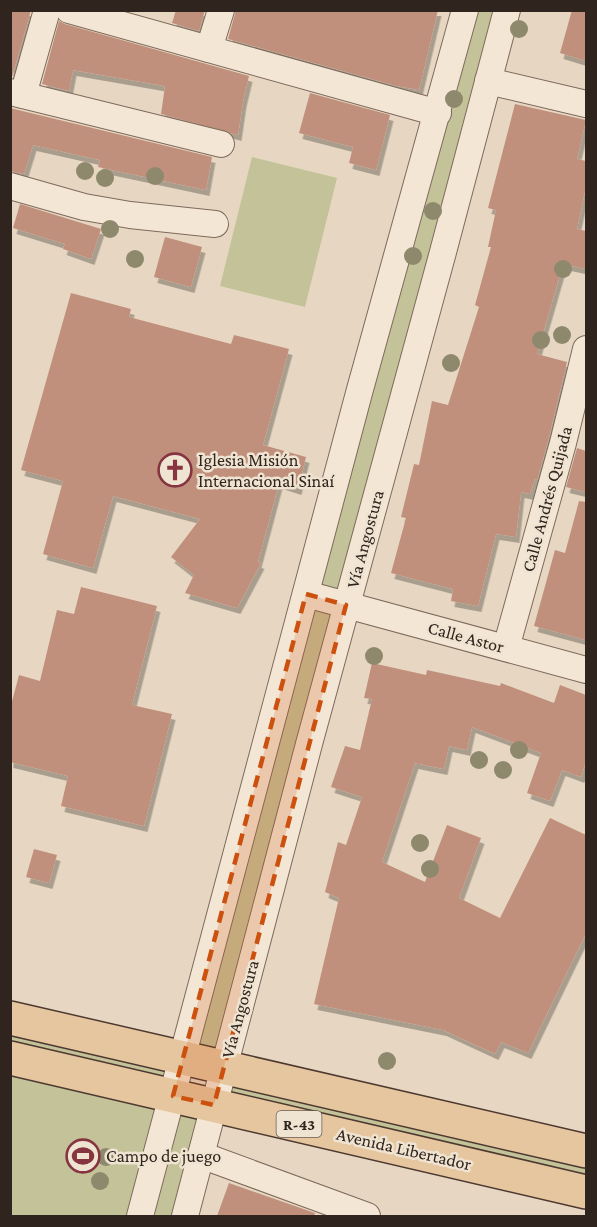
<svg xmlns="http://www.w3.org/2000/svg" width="597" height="1227" viewBox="0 0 597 1227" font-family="'Crimson Pro',serif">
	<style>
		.green { fill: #c3c298; fill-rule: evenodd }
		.building { fill: #c0907d; filter: url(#shadow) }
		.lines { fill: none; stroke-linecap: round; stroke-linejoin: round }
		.street-casing { stroke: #7e6a5c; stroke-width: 28 }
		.primary-casing { stroke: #4d3930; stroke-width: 36 }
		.street { stroke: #f3e6d4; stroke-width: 26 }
		.primary { stroke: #e6c69f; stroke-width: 33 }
		.tree { fill: #8e896d }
		.marked { fill: #cc510f; fill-opacity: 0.2; stroke: #cc510f; stroke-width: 4.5; stroke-dasharray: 12 8; stroke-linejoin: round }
		.labels { text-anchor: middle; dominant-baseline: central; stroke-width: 5; stroke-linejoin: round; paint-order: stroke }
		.shield { fill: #efe3d1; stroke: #695d54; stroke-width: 1.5 }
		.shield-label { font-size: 16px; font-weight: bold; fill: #30241e }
		.poi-label { font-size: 18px; fill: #30241e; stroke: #efe3d1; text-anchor: start }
		.street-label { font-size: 18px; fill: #30241e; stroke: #efe3d1 }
	</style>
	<defs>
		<filter id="shadow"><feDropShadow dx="3.5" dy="6" stdDeviation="0" flood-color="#0004"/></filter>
	</defs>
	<rect width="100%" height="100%" fill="#e7d7c2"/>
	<g class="green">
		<path d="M465 11H507L225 1068 586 1151V1192L215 1105 185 1216H11V1018L182 1058ZM183 1058 224 1068 214 1105 173 1095Z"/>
		<polygon points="252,157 337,178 305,307 220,286"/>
	</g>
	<g class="building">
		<polygon points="10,10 31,10 12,77 10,77"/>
		<polygon points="176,10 205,10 199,31 172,23"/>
		<polygon points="236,10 438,10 419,90 397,86 228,39"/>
		<polygon points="572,10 586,10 586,61 560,53"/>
		<polygon points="59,21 65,24 249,76 243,101 238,135 161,114 165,86 73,70 69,91 42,84"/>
		<polygon points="310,93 390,115 376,170 349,163 353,147 299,133"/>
		<polygon points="515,104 586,120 577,159 586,161 586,186 577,229 586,231 586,269 563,264 537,354 567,362 548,441 537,480 535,479 530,494 521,492 516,537 496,534 478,606 451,601 453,589 391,573 406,518 401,517 414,464 419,465 432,401 448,405 479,307 475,305 491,247 488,247 496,210 488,208"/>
		<polygon points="10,108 212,157 206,190 98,167 100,160 33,145 24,174 10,171"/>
		<polygon points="20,204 101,229 91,259 63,249 65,244 13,228"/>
		<polygon points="165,237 202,247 191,287 154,277"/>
		<polygon points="71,293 131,309 129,317 231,344 234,335 289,349 263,445 306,457 298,489 279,483 258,562 261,563 237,608 185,593 194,575 171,557 200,519 113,496 93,568 43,554 63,481 21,470"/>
		<polygon points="577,448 586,451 586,492 566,487"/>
		<polygon points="579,501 586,502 586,640 534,626 555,550 565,553"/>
		<polygon points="81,587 157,606 132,705 172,714 144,826 61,806 68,776 10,762 10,709 19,675 40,681 57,610 74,614"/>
		<polygon points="372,663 426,675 427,670 500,686 501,683 554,703 560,685 586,695 586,761 581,777 562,770 550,801 527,793 541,753 472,727 467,750 449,746 444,769 415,763 382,862 425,882 447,825 481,838 459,898 500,918 550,818 586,835 586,933 528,1053 501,1042 495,1054 443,1030 314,1004 339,898 325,892 338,842 346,845 362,797 331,787 345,746 360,750 372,699 364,698"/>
		<polygon points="34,849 57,855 49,883 26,877"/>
		<polygon points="229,1183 315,1213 314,1216 217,1216"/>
	</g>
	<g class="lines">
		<defs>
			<g id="street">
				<polyline points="69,10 438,113"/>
				<polyline points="209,49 221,10"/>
				<polyline points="488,81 586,104"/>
				<polyline points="10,92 221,144"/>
				<polyline points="23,95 47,10"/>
				<polyline points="10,186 84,207 130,215 215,224"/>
				<polyline points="306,594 586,670"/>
				<polyline points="506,648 563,443 586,349"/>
				<polyline points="201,1155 367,1216"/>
				<polyline points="140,1216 359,393 465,10"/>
				<polyline points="185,1216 309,744 443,252 507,10"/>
			</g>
			<g id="primary">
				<polyline points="10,1018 586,1151"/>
				<polyline points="10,1058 586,1192"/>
			</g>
		</defs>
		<use href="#street" class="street-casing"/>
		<use href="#primary" class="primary-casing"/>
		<use href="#street" class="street"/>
		<use href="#primary" class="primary"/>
	</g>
	<g class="tree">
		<circle cx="519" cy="29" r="9"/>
		<circle cx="454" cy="99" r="9"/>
		<circle cx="85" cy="171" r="9"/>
		<circle cx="155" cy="176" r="9"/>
		<circle cx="105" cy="178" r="9"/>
		<circle cx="433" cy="211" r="9"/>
		<circle cx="110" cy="229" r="9"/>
		<circle cx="413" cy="256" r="9"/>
		<circle cx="135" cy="259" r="9"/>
		<circle cx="563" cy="269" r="9"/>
		<circle cx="562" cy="335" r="9"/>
		<circle cx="541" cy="340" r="9"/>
		<circle cx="451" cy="363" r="9"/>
		<circle cx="374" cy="656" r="9"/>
		<circle cx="519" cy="750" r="9"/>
		<circle cx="479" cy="760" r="9"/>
		<circle cx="503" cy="770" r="9"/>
		<circle cx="420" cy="843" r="9"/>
		<circle cx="430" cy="869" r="9"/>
		<circle cx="387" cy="1061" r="9"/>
		<circle cx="106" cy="1157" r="9"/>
		<circle cx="100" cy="1181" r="9"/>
	</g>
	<path class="marked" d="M306 594 346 605 214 1105 173 1096Z"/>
	<defs>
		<symbol id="church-ring" viewBox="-11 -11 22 22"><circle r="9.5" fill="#efe3d1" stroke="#853440" stroke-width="1.5"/><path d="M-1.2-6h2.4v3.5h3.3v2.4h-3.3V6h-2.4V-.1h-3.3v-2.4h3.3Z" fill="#853440"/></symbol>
		<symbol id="stadium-ring" viewBox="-11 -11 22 22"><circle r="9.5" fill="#efe3d1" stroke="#853440" stroke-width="1.5"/><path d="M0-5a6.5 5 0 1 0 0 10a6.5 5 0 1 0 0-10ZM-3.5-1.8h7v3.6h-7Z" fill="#853440"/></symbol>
	</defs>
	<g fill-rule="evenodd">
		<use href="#church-ring" x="156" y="451" width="38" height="38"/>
		<use href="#stadium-ring" x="64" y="1137" width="38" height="38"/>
	</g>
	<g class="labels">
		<rect class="shield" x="276.5" y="1111" width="45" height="26" rx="4.5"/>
		<g class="shield-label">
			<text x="299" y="1124">R-43</text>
		</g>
		<g class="poi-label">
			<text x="198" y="460">Iglesia Misión<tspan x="198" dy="21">Internacional Sinaí</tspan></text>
			<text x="106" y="1156">Campo de juego</text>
		</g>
		<g class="street-label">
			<text transform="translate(547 499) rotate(-75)">Calle Andrés Quijada</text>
			<text transform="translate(365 539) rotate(-75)">Vía Angostura</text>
			<text transform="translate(466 637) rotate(15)">Calle Astor</text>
			<text transform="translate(240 1009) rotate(-75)">Vía Angostura</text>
			<text transform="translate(404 1149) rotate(13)">Avenida Libertador</text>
		</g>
	</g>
	<rect width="597" height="1227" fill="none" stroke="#30241e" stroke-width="24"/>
</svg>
